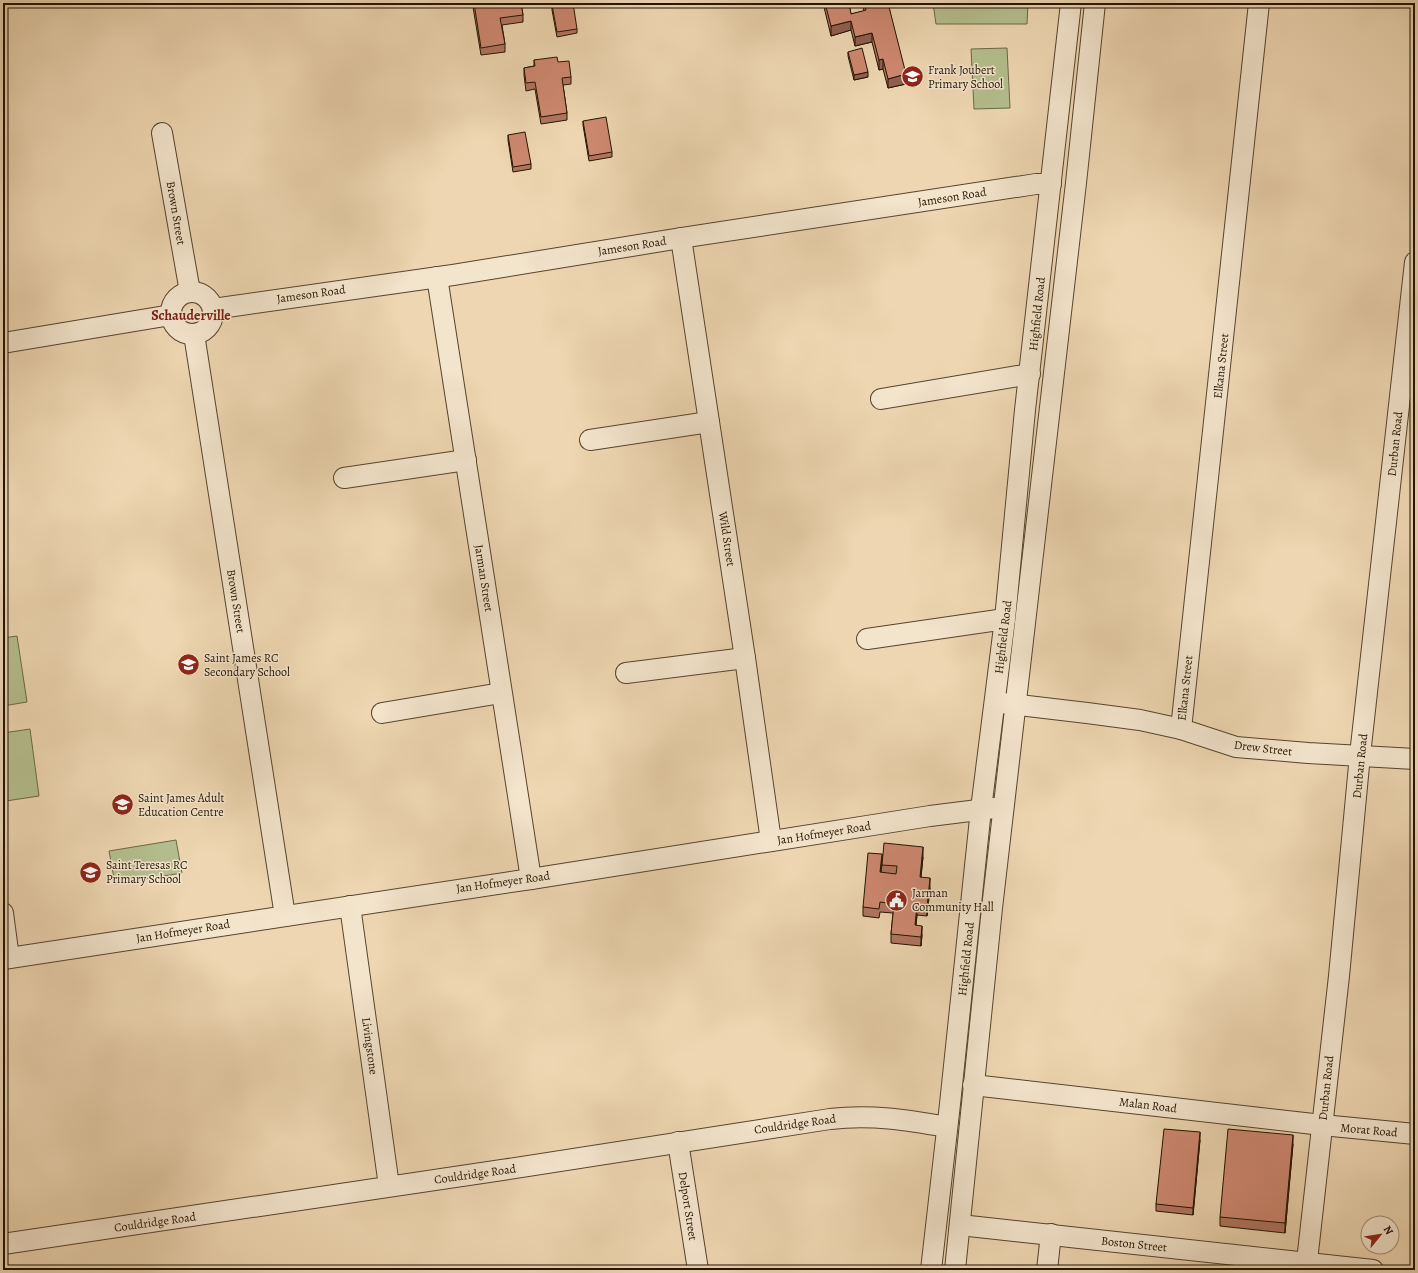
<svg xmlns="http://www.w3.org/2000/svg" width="1418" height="1273" viewBox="0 0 1418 1273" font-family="Alegreya,serif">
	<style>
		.green { fill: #b4be8e; stroke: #6c6847 }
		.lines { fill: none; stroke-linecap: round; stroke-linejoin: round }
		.minor-casing { stroke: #56442c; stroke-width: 22 }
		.minor { stroke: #f3e4cc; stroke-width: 20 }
		.wall { fill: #b17561; stroke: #231300 }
		.shaded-wall { fill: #905f4f; stroke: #231300 }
		.building { fill: #ce8871; stroke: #231300 }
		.labels { text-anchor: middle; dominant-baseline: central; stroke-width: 3; stroke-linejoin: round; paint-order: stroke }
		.poi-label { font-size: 12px; fill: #231300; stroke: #f3e4cc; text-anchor: start }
		.street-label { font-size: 12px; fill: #231300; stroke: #f3e4cc }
		.quarter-label { font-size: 14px; font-weight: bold; fill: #7a1f14; stroke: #f3e4cc }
	</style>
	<rect width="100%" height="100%" fill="#edd6b1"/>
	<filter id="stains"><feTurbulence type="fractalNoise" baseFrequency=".005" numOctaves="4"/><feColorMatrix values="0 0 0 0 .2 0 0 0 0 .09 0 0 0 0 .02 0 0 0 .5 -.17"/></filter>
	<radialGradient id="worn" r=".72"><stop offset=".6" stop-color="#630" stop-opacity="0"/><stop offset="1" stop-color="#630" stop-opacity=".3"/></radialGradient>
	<g class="green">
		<polygon points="933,3 1028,3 1027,24 936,24"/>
		<polygon points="1007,48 1010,108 974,109 971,49"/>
		<polygon points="17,636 27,702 3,706 3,638"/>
		<polygon points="30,729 39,796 6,801 3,779 3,733"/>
		<polygon points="176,840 182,873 115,884 109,851"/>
	</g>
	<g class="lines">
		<defs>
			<g id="minor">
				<polyline points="162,133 190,292"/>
				<polyline points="681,238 745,658 771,841"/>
				<polyline points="437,277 531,879"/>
				<circle cx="192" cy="313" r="21"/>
				<polyline points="213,309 453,275 681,238 1036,184 1051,184"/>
				<polyline points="194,334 285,916"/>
				<polyline points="3,343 171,315"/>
				<polyline points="881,399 1030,374"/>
				<polyline points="590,440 709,422"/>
				<polyline points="344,478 466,460"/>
				<polyline points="867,639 1005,619"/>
				<polyline points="626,673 745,658"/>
				<polyline points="1002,703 1087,713 1140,720 1181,729 1236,747 1308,753 1415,759"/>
				<polyline points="382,713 501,693"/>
				<polyline points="1181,729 1259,3"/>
				<polyline points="350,906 389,1186"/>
				<polyline points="3,913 9,958"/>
				<polyline points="3,959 531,879 930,816 994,808"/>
				<polyline points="973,1085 1322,1125 1415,1134"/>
				<polyline points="678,1142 698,1270"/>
				<polyline points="960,1225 1373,1270"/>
				<path d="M3 1244 502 1170 830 1119C871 1114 907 1120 947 1127"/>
				<polyline points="931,1270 950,1104 981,809 1005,619 1025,410 1071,3"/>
				<polyline points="955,1270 992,908 1076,183 1095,3"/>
				<polyline points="1047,1270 1051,1234"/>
				<polyline points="1306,1270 1339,976 1360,755 1415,262"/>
			</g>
		</defs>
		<use href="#minor" class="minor-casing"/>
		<use href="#minor" class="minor"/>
	</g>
	<g class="wall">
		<polygon points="473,3 521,3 523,15 523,22 502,25 505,44 505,52 481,55 473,7"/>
		<polygon points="823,3 849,3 851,14 864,11 862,3 888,3 906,84 888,88 883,69 879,70 872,42 855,46 851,30 831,36"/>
		<polygon points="552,5 577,29 577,33 557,37 552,10"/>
		<polygon points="848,52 868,77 854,80 848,56"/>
		<polygon points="534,60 558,62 571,77 571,84 563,85 567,113 567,120 541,124 535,89 526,91 524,75 524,68 534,66"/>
		<polygon points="583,121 612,152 612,157 589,161 583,125"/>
		<polygon points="508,135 531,164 531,169 513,172 508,140"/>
		<polygon points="923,857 921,877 930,888 927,916 917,915 916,925 922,935 921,946 891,943 891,934 893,913 880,912 879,918 863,916 863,907 882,865"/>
		<polygon points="1200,1140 1193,1215 1156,1211 1156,1204"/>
		<polygon points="1293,1144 1285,1233 1220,1226 1220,1217"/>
	</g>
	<g class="shaded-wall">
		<polygon points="851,21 851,30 831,36 831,26"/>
		<polygon points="872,33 872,42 855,46 855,37"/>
		<polygon points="883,59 883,69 879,70 879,60"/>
		<polygon points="868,72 868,77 854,80 854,75"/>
		<polygon points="906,74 906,84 888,88 888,79"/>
		<polygon points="923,847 923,857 920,886 920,877"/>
		<polygon points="882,854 882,864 880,882 880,872"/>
		<polygon points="930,878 930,888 927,916 927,907"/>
		<polygon points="917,905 917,915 915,935 915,925"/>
		<polygon points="922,926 922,935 921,946 921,937"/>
		<polygon points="1200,1132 1200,1140 1193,1215 1193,1208"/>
		<polygon points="1293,1135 1293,1144 1285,1233 1285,1223"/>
	</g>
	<g class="building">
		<polygon points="474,3 521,3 523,15 500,18 505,44 481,48"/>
		<polygon points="564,3 573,3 577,29 557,32 552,5"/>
		<polygon points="825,3 849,3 851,14 866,10 864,3 888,3 906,74 888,79 883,59 879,60 872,33 855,37 851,21 831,26"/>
		<polygon points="862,48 868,72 854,75 848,52"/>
		<polygon points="557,57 558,62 569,61 571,77 562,78 567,113 541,117 535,82 526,83 524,68 535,66 534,60"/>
		<polygon points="606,117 612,152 589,156 583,121"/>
		<polygon points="525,132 531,164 513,167 508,135"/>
		<polygon points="884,843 923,847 920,877 930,878 927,907 917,905 915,925 922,926 921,937 891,934 894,904 880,902 879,909 863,907 868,853 882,854 880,872 896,874 897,866 882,865"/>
		<polygon points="1164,1129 1200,1132 1193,1208 1156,1204"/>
		<polygon points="1228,1129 1293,1135 1285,1223 1220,1217"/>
	</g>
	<defs>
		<symbol id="school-disc" viewBox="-11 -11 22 22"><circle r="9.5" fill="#8f2418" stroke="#f3e4cc"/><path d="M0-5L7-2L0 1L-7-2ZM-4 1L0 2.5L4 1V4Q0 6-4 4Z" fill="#fff"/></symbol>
		<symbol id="university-disc" viewBox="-11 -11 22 22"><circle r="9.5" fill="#8f2418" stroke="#f3e4cc"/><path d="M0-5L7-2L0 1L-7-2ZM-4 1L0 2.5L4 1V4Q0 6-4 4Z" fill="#fff"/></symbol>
		<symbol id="civic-disc" viewBox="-11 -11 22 22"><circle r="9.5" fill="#8f2418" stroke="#f3e4cc"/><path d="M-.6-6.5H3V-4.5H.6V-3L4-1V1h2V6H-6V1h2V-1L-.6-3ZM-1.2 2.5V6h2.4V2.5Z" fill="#fff"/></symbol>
	</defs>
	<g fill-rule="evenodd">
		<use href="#school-disc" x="900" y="64" width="25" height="25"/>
		<use href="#school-disc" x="176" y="652" width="25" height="25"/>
		<use href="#university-disc" x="110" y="792" width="25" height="25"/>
		<use href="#school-disc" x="78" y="860" width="25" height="25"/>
		<use href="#civic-disc" x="884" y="888" width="25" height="25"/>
	</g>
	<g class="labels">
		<g class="poi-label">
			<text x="928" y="70">Frank Joubert<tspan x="928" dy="14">Primary School</tspan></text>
			<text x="204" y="658">Saint James RC<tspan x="204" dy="14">Secondary School</tspan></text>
			<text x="138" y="798">Saint James Adult<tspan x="138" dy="14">Education Centre</tspan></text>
			<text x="106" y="865">Saint Teresas RC<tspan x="106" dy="14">Primary School</tspan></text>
			<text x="912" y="893">Jarman<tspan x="912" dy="14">Community Hall</tspan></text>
		</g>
		<g class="street-label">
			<text transform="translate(952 197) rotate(-9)">Jameson Road</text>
			<text transform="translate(176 213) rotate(80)">Brown Street</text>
			<text transform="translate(632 246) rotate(-9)">Jameson Road</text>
			<text transform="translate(311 294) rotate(-8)">Jameson Road</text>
			<text transform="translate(1037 314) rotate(-84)">Highfield Road</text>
			<text transform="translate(1221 366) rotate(-84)">Elkana Street</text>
			<text transform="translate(1395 444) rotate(-84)">Durban Road</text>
			<text transform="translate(727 539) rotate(81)">Wild Street</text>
			<text transform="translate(484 578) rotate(81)">Jarman Street</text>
			<text transform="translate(236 601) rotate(81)">Brown Street</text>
			<text transform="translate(1003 637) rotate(-83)">Highfield Road</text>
			<text transform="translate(1185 688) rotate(-84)">Elkana Street</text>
			<text transform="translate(1263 748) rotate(7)">Drew Street</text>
			<text transform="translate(1360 766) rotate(-84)">Durban Road</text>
			<text transform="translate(824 833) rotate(-9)">Jan Hofmeyer Road</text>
			<text transform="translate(503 882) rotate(-8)">Jan Hofmeyer Road</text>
			<text transform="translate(183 931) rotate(-9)">Jan Hofmeyer Road</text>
			<text transform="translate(966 959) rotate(-84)">Highfield Road</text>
			<text transform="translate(370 1046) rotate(82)">Livingstone</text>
			<text transform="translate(1326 1088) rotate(-84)">Durban Road</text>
			<text transform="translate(1148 1105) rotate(7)">Malan Road</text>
			<text transform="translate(795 1124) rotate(-8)">Couldridge Road</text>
			<text transform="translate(1369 1130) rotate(5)">Morat Road</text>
			<text transform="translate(475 1174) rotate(-8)">Couldridge Road</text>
			<text transform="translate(688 1206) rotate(81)">Delport Street</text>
			<text transform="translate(155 1222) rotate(-8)">Couldridge Road</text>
			<text transform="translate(1134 1244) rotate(6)">Boston Street</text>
		</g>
		<g class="quarter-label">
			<text x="191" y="315">Schauderville</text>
		</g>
	</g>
	<rect width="1418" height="1273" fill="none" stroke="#edd6b1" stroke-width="16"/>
	<rect x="4" y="4" width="1410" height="1265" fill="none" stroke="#231300" stroke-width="2"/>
	<rect x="8" y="8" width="1402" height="1257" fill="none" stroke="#231300"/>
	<g transform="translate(1380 1235) rotate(60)"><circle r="19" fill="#f3e4cc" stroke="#a0907a"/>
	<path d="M0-3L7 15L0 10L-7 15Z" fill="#8f2418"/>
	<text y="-6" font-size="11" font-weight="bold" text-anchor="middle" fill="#231300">N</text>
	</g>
	<rect width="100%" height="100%" filter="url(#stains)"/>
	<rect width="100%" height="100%" fill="url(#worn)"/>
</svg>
